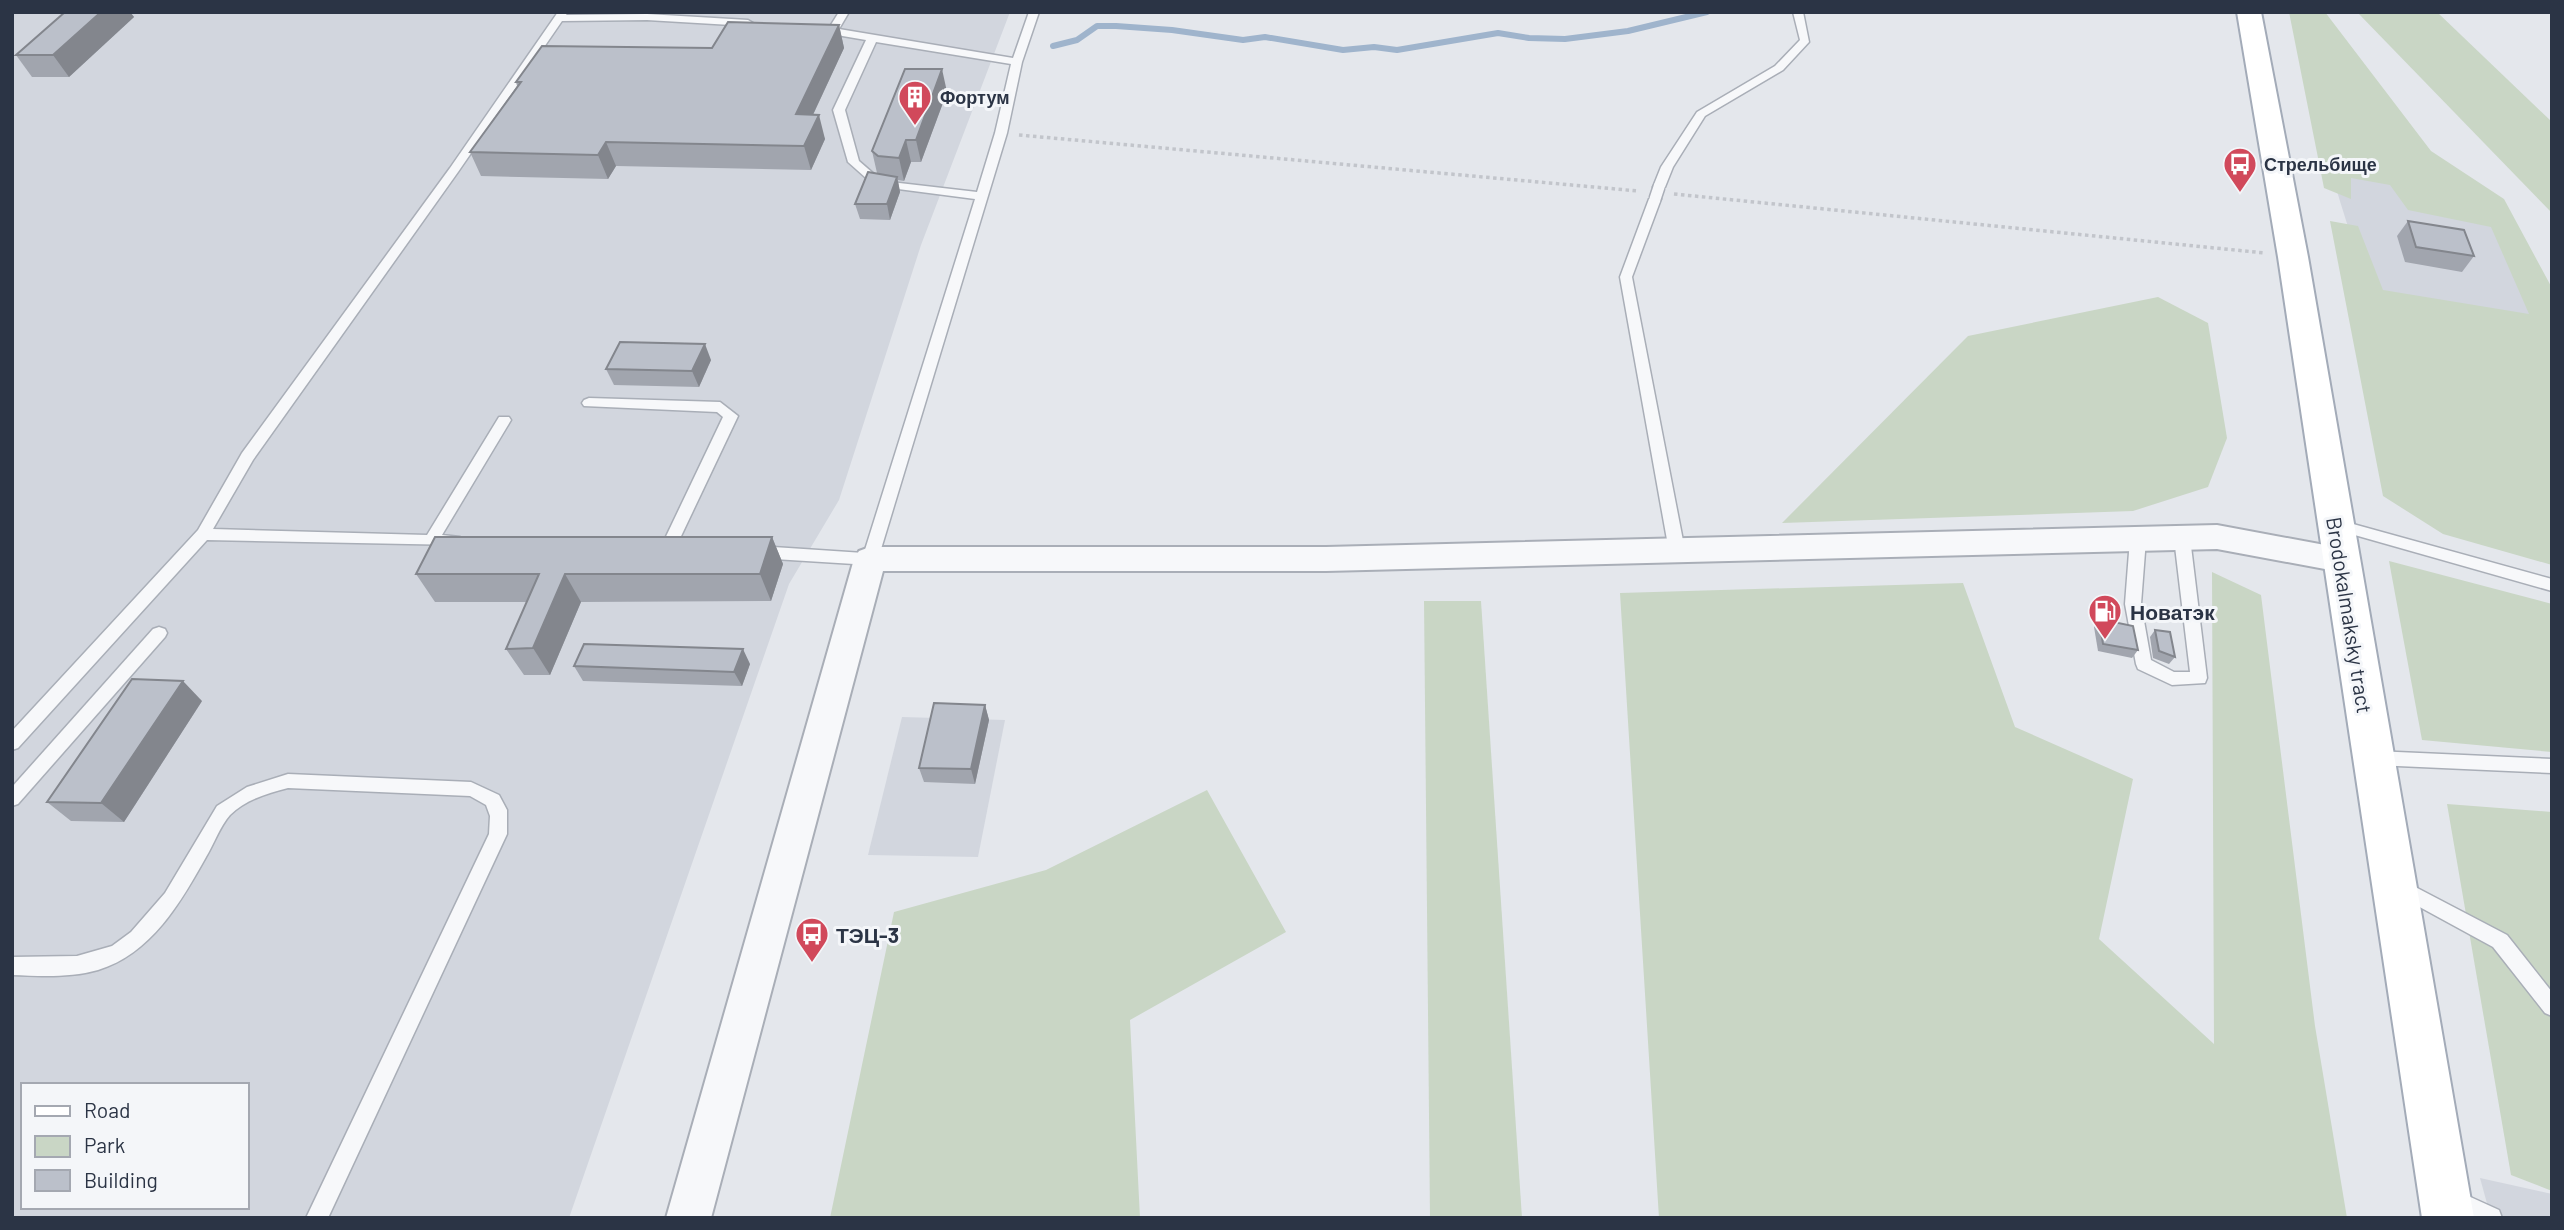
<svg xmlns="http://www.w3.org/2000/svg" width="2564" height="1230" viewBox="0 0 2564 1230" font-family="Barlow,sans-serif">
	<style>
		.built { fill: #d2d6de; fill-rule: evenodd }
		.green { fill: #c9d6c5 }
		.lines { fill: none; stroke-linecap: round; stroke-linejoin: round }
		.stream { stroke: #9fb4cc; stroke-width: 6 }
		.service-casing { stroke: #a9aeb7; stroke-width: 3 }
		.minor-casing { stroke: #a9aeb7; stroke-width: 4 }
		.primary-casing { stroke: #a3abb8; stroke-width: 4 }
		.path { stroke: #c2c5cb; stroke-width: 3.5; stroke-dasharray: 3.5 3.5; stroke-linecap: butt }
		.service { fill: #f7f8fa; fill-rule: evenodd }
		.minor { fill: #f7f8fa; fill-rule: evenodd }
		.primary { fill: #fff; fill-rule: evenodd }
		.service-bridge-casing { stroke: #a9aeb7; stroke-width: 14; stroke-linecap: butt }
		.service-bridge { stroke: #f7f8fa; stroke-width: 11 }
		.wall { fill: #a1a5ae }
		.shaded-wall { fill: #83868d }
		.building { fill: #bbc0ca; stroke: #83868d; stroke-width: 2 }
		.labels { text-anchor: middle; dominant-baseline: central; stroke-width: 6; stroke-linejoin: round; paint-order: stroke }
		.far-poi-label { font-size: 18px; font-weight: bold; fill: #2b3445; stroke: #f4f6f9; text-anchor: start }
		.poi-label { font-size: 21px; font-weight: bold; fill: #2b3445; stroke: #f4f6f9; text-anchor: start }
		.street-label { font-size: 21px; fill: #2b3445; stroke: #f4f6f9 }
	</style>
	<rect width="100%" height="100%" fill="#e4e7ec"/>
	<g class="built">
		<path d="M12 12H1010L921 245 839 500 789 584 569 1218H12ZM23 1085H247V1207H23Z"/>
		<polygon points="2330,169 2489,192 2550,336 2373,307"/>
		<polygon points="902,717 1005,720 978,857 868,855"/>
		<polygon points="2480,1178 2552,1194 2552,1218 2491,1218"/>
	</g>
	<g class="green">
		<polygon points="2289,12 2325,12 2431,151 2504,199 2552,288 2552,565 2443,534 2383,496 2330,221 2358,226 2383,290 2529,314 2491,227 2408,210 2390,185 2351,178 2351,199 2324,188"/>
		<polygon points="2357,12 2437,12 2552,122 2552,213"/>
		<polygon points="2158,297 2208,323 2227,438 2208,487 2133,511 1782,523 1968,336"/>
		<polygon points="2389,561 2552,604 2552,752 2422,740"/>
		<polygon points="2212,572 2261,595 2315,1026 2347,1218 1659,1218 1620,593 1963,583 2015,727 2133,779 2099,939 2214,1044"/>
		<polygon points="1424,601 1481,601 1522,1218 1430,1218"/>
		<polygon points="1207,790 1286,932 1130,1020 1140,1218 830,1218 894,912 1046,870"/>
		<polygon points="2447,804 2552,812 2552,1191 2511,1175"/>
	</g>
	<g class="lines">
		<polyline class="stream" points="1053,46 1077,40 1097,26 1116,26 1172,30 1243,40 1265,37 1343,50 1374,47 1397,50 1498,33 1529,38 1565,39 1628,31 1707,12"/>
		<defs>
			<g id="service">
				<polygon points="558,12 568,12 566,15 647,14 748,20 753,23 748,26 647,20 562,21 458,172 253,460 213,529 427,535 499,417 509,417 511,420 442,535 460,537 463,541 460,545 207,540 18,748 12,750 12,731 198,530 242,453 450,168"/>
				<path d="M839 12H849L839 29 1013 58 1029 12H1039L1022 62 1007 133 878 559 870 565 758 558 750 552 758 546 864 553 975 199 875 186 848 162 833 110 866 40 819 32 814 29 819 26 829 28ZM876 42 1011 64 995 133 977 192 882 181 859 161 845 110Z"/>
				<polygon points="1793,12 1803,12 1809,42 1783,70 1705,116 1673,167 1665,187 1659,191 1655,189 1653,187 1661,167 1697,112 1775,66 1800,40"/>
				<polygon points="1655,195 1661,199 1632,277 1685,551 1677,557 1669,551 1620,277 1649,199"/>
				<polygon points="589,398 720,402 738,416 674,551 669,553 661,547 723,417 717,412 584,406 582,403 584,400"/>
				<polygon points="2335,519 2552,579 2552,591 2330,528 2328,524 2330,520"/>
				<polygon points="2138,533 2146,539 2141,604 2151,660 2174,672 2190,672 2174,538 2182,533 2190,538 2207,678 2205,683 2172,685 2138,669 2136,664 2125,604 2130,539"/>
				<polygon points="159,627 165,629 167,633 165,637 18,804 12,806 12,787 153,629"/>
				<polygon points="2375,751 2552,759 2552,773 2375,765 2369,763 2366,758 2369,753"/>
				<path d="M288 774 471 782 499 795 507 810V834L328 1218H306L489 834 490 816 486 805 470 796 288 788C268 793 245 800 230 815 220 826 214 844 206 857 181 902 151 954 98 970 70 978 40 976 12 975V957L77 956 112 946 131 932 165 893 217 806 247 787Z"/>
				<polygon points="2400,879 2507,935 2552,992 2552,1016 2545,1013 2493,947 2394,893 2391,887 2394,881"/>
				<polygon points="2455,1190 2499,1210 2502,1218 2467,1218 2448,1208 2444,1201 2448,1194"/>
			</g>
			<polygon id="minor" points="2217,525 2341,548 2352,552 2357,560 2352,568 2341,572 2217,549 1326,571 883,571 711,1218 666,1218 854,559 859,551 870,547 1326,547"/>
			<polygon id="primary" points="2237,12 2261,12 2308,257 2474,1218 2422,1218 2278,257"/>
		</defs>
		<use href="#service" class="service-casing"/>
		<use href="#minor" class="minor-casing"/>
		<use href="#primary" class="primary-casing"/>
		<g class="path">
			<polyline points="1019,135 1638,191"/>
			<polyline points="1674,194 2265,253"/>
		</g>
		<use href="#service" class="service"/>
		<use href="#minor" class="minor"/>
		<use href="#primary" class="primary"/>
		<defs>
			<polyline id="service-bridge" points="1655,199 1659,187"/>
		</defs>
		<use href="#service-bridge" class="service-bridge-casing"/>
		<use href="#service-bridge" class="service-bridge"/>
	</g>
	<g class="wall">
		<polygon points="65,12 130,12 134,17 69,77 32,77 16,55"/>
		<polygon points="839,25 844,48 813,115 825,139 811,170 616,166 608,179 481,176 470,152 517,86 516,82"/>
		<polygon points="947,92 921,162 911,162 904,181 898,180 900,192 890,220 860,219 855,204 877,173 872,151"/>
		<polygon points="2408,221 2474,256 2462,272 2405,262 2397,236"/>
		<polygon points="711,360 699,387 614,385 606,369"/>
		<polygon points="772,537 783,564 771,601 581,602 550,675 524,675 506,649 527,602 435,602 416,574"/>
		<polygon points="2099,619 2138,650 2132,658 2098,651 2094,627"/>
		<polygon points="2155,630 2175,657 2169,664 2153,658 2150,637"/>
		<polygon points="750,664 742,686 583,681 574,666"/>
		<polygon points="202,701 124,822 71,821 47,802"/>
		<polygon points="985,705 989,720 975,784 924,782 919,768"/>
	</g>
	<g class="shaded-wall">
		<polygon points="101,12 130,12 134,17 69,77 53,55"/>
		<polygon points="839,25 844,48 802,138 796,114"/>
		<polygon points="942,69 947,92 921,162 916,140"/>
		<polygon points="819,115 825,139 811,170 804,146"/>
		<polygon points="906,140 911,162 904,181 899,158"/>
		<polygon points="606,142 616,166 608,179 598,155"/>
		<polygon points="897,177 900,192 890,220 887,204"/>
		<polygon points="705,344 711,360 699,387 692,371"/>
		<polygon points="772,537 783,564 771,601 760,574"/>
		<polygon points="565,574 581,602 550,675 533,648"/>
		<polygon points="743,649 750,664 742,686 734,672"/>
		<polygon points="183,681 202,701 124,822 101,803"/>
		<polygon points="985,705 989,720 975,784 971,769"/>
	</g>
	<g class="building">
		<polygon points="65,12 101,12 53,55 16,55"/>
		<polygon points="728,22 839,25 796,114 819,115 804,146 606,142 598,155 470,152 521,82 516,82 542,46 712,48"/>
		<polygon points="905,69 942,69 916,140 906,140 899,158 878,156 872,151"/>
		<polygon points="868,172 897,177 887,204 855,204"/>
		<polygon points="2408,221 2464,230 2474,256 2416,247"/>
		<polygon points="620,342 705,344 692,371 606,369"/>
		<polygon points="435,537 772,537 760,574 565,574 533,648 506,649 539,574 416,574"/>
		<polygon points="2099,619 2133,626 2138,650 2103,644"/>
		<polygon points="2155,630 2170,632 2175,657 2159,651"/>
		<polygon points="584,644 743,649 734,672 574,666"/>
		<polygon points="132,679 183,681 101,803 47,802"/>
		<polygon points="934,703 985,705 971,769 919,768"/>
	</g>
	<defs>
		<symbol id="building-pin" viewBox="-11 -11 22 30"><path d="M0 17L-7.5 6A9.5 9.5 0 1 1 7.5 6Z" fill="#d1495b" stroke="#f4f6f9"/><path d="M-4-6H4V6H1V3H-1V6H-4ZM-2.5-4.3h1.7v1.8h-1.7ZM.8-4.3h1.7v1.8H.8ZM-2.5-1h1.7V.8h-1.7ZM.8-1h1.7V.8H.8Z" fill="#fff"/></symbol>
		<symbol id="bus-pin" viewBox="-11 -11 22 30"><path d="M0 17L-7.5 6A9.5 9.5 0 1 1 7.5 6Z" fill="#d1495b" stroke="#f4f6f9"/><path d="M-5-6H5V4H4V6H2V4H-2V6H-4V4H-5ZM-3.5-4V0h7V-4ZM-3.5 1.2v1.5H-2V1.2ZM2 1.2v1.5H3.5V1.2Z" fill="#fff"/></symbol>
		<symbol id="fuel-pin" viewBox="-11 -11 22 30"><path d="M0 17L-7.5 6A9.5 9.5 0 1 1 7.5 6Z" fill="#d1495b" stroke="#f4f6f9"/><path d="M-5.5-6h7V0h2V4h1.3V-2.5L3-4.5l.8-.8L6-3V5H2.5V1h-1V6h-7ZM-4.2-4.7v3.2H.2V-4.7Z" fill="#fff"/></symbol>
	</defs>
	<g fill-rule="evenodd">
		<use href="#building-pin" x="896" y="78" width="38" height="52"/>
		<use href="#bus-pin" x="2221" y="145" width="38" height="52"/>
		<use href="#fuel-pin" x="2086" y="592" width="38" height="52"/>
		<use href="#bus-pin" x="793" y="915" width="38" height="52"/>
	</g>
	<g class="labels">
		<g class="far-poi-label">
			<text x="940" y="97">Фортум</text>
			<text x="2264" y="164">Стрельбище</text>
		</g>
		<g class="poi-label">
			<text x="2130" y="611">Новатэк</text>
			<text x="836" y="934">ТЭЦ-3</text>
		</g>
		<g class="street-label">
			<text transform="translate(2350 615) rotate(81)">Brodokalmaksky tract</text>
		</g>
	</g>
	<rect width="2564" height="1230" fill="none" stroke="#2b3445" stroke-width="28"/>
	<rect x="21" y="1083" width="228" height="126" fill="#f4f6f9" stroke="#a4a8b1" stroke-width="2"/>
	<rect x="35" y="1106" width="35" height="10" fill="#ffffff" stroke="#a4a8b1" stroke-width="2"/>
	<text x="84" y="1118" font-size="21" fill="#2b3445">Road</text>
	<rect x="35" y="1136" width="35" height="21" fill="#c9d6c5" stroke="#a4a8b1" stroke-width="2"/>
	<text x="84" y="1153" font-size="21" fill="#2b3445">Park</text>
	<rect x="35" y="1170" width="35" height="21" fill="#bbc0ca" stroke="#a4a8b1" stroke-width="2"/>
	<text x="84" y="1188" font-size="21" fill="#2b3445">Building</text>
</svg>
